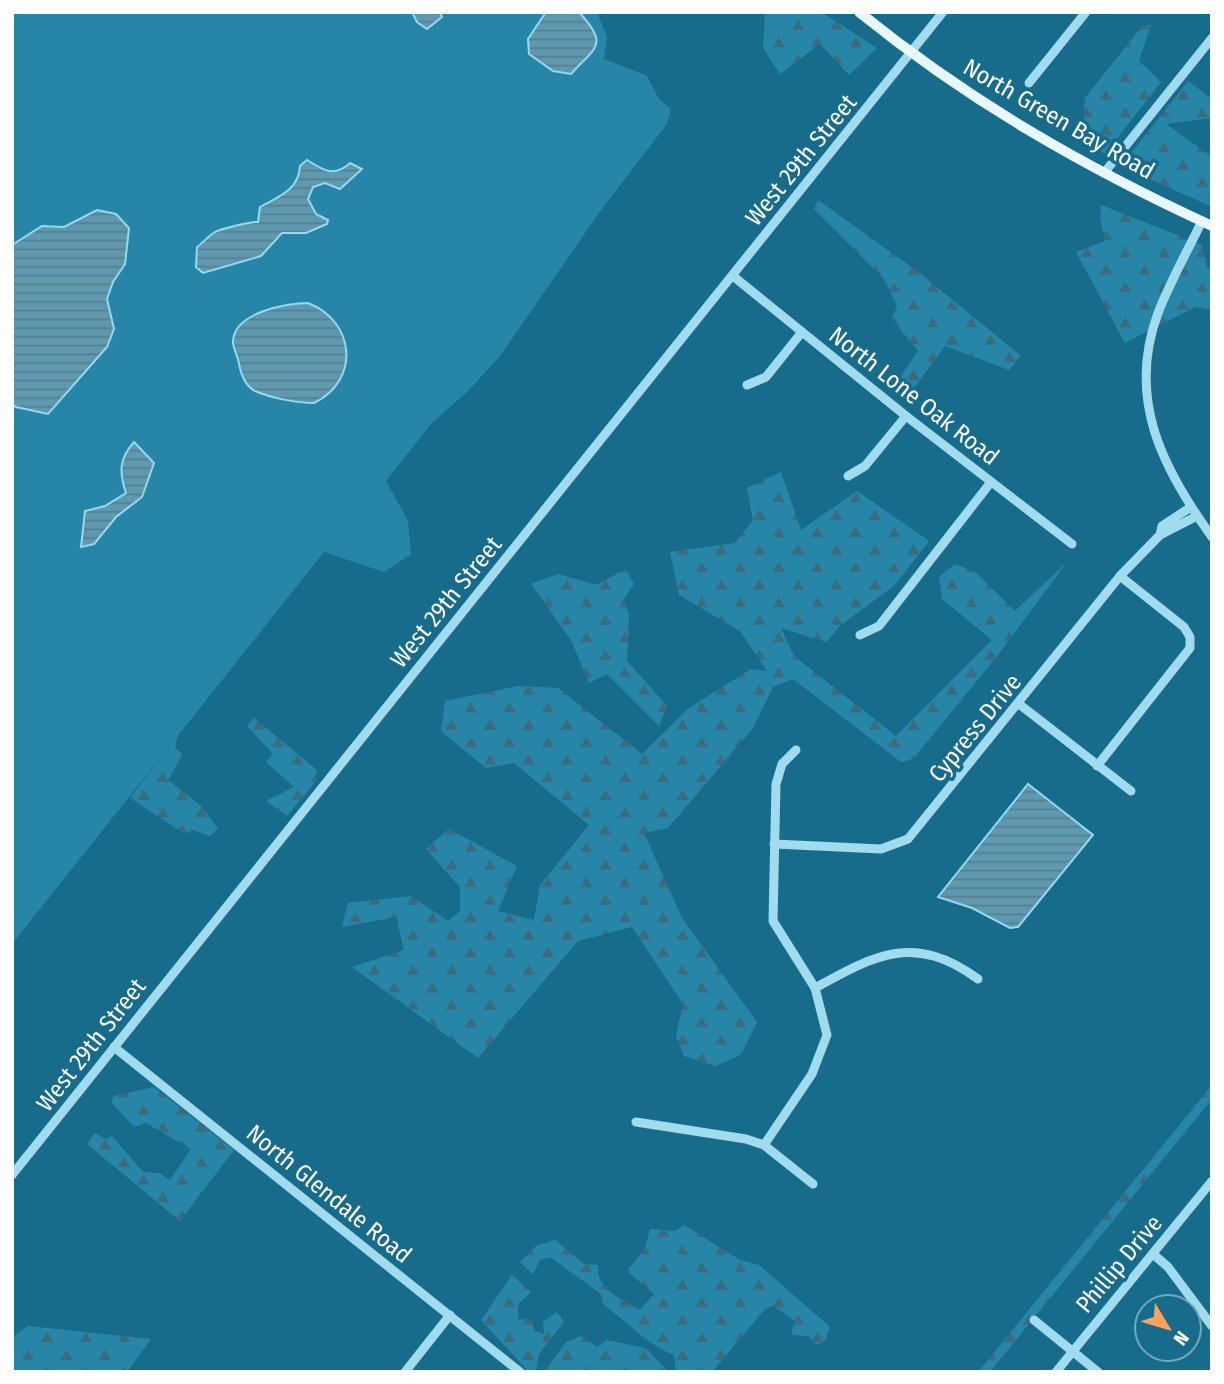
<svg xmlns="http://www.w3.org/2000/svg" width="1224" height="1384" viewBox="0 0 1224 1384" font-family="'Fira Sans Condensed',sans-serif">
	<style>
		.green { fill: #2786a7 }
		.forest { fill: url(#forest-firs) }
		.water { fill: url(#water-rules); stroke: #93daf1; stroke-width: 2 }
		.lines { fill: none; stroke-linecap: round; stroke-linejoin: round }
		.minor { stroke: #a1dbee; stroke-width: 9 }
		.major { stroke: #e8f8ff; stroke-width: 10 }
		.labels { text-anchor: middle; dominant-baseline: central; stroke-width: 7; stroke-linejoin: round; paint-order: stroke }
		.street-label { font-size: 24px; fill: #fff; stroke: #176c8b }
	</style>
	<defs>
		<pattern id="forest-firs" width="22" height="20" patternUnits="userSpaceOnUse" patternTransform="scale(1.75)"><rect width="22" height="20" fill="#2786a7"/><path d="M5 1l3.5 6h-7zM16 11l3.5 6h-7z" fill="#386c7e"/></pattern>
		<pattern id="water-rules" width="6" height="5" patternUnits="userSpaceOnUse" patternTransform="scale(1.75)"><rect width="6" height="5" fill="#5e99af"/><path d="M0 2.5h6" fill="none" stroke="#587e8c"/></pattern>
	</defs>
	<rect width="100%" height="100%" fill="#176c8b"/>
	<polygon class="green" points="12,12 597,12 607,37 604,59 647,76 659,99 671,109 667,124 601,210 500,356 468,391 431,424 386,481 408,521 411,554 384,572 324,552 12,944"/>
	<g class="forest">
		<polygon points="765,12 821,12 877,48 849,75 820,44 780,74 763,48"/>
		<polygon points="1143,25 1151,25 1139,60 1161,82 1105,154 1082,143 1085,98"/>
		<polygon points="1188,81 1212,99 1212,118 1166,124 1211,156 1212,207 1141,175 1128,157"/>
		<polygon points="818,200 921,274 1021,356 1009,370 945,346 910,393 896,383 918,351 892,319 897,306 884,279 814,209"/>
		<polygon points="1101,205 1202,245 1207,267 1212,270 1212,310 1195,307 1125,343 1076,252 1105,241 1100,218"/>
		<polygon points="781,472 801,530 857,491 929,541 895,585 841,625 826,642 781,628 794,656 896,736 992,640 942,599 939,577 955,564 975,572 1015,611 1067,562 998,655 913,759 901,762 793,679 773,687 753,728 668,828 644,833 682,918 757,1022 741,1055 715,1066 684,1056 676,1036 683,1004 632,927 578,941 478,1058 352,967 404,950 396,917 342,927 348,903 411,896 448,921 460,911 460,887 426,849 449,829 517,866 498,911 534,920 540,885 589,825 514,763 486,768 441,731 445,701 518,686 558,688 642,754 689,708 751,669 767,671 740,631 679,595 670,552 735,543 753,520 747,488"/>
		<polygon points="626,569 634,584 624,599 629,615 627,661 667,706 659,726 607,674 589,683 571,640 531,584 558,574 596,585"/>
		<polygon points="254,718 317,770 316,781 287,816 266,801 294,787 266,762 273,754 247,726"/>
		<polygon points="178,735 175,748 183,755 168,780 200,805 218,829 210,836 193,830 185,834 130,798"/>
		<polygon points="1212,1085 1212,1099 990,1372 978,1372"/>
		<polygon points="154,1087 234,1150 180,1221 87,1144 95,1133 105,1139 112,1136 143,1172 159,1173 170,1180 191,1149 146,1123 134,1127 111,1102 114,1096"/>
		<path d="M684 1225 740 1260 759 1265 830 1327 825 1341 817 1345 808 1336 791 1335 795 1321 773 1306 765 1309 712 1372H676L674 1355C647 1344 627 1322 603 1304L601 1294 550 1257 540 1260 533 1274 520 1262 536 1246 555 1240 584 1264 598 1265C595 1289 621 1299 640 1310L654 1294 627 1271 645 1248 650 1229 676 1231Z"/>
		<polygon points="512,1275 531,1292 518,1304 518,1319 532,1320 534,1331 544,1334 543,1322 557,1312 564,1322 539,1354 536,1370 541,1372 529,1372 481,1320"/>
		<polygon points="28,1326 151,1339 127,1372 12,1372 12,1337"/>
		<polygon points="581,1336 597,1347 607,1340 645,1348 669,1372 544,1372 566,1342"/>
	</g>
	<g class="water">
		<polygon points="412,12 440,12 442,17 427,29 417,22"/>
		<path d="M546 12H579C610 46 595 47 571 74L553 71 529 54 528 39Z"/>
		<path d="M307 160C323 170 334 178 350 163L362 169 340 189 325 183 313 187 308 199 316 214 328 220 327 224 306 233H282L261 256 203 273 196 267 197 247C203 243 208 236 215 232 220 229 253 221 258 222L260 207C278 197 299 190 300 166Z"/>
		<polygon points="97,210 116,214 129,228 125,264 113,282 107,299 114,329 107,347 48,414 16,407 12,405 12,245 42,226 64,227"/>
		<path d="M308 303C355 321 361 380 314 403 297 403 271 398 255 391 245 386 241 374 239 364 238 357 234 350 233 343 232 313 286 303 308 303Z"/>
		<path d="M134 442 154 463 142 497 116 517 94 544 81 547 85 511 105 506 126 493C119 472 119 459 134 442Z"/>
		<polygon points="1028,784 1093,835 1018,927 1010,928 972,908 938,897"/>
	</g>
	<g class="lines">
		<g class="minor">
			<polyline points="1029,83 1086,12"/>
			<polyline points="1104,173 1212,38"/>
			<path d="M1202 221C1187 252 1170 282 1158 313 1126 399 1163 469 1212 537"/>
			<polyline points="733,276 906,416 1072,544"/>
			<polyline points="747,385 766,377 802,332"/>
			<polyline points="848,476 865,466 906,416"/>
			<polyline points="1160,535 1197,516"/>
			<polyline points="860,635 879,626 991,482"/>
			<polyline points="1019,704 1131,791"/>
			<polyline points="1097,766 1190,648 1190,637 1184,627 1120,576"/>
			<polyline points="774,844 881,849 908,839 1120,576 1160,535 1162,526 1191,507"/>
			<path d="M815 988C876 954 915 933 978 979"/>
			<polyline points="114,1047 520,1372"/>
			<polyline points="636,1122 746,1139 764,1145 813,1184"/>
			<polyline points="764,1145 812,1074 827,1035 815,988 773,921 776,784 782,764 796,750"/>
			<polyline points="12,1175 943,12"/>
			<polyline points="1153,1254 1168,1267 1212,1326"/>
			<polyline points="1034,1320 1098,1372"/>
			<polyline points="405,1372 450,1315"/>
			<polyline points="1056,1372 1212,1181"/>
		</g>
		<path class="major" d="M859 12C969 101 1084 167 1212 226"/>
	</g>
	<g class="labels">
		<g class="street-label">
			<text transform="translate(1059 119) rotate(30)">North Green Bay Road</text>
			<text transform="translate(801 160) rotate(-51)">West 29th Street</text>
			<text transform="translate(914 396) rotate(38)">North Lone Oak Road</text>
			<text transform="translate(446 602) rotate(-51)">West 29th Street</text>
			<text transform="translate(975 728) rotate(-51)">Cypress Drive</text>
			<text transform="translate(91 1045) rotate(-52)">West 29th Street</text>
			<text transform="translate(329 1194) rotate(39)">North Glendale Road</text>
			<text transform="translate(1119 1264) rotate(-50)">Phillip Drive</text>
		</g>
	</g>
	<rect width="1224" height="1384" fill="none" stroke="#ffffff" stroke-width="28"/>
	<g transform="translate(1168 1328) rotate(128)"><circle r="33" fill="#176c8b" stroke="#74a7b9" stroke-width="2"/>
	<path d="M0-5L12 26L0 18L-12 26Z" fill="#ffa15e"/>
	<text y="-10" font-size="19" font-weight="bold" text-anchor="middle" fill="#ffffff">N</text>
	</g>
</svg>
